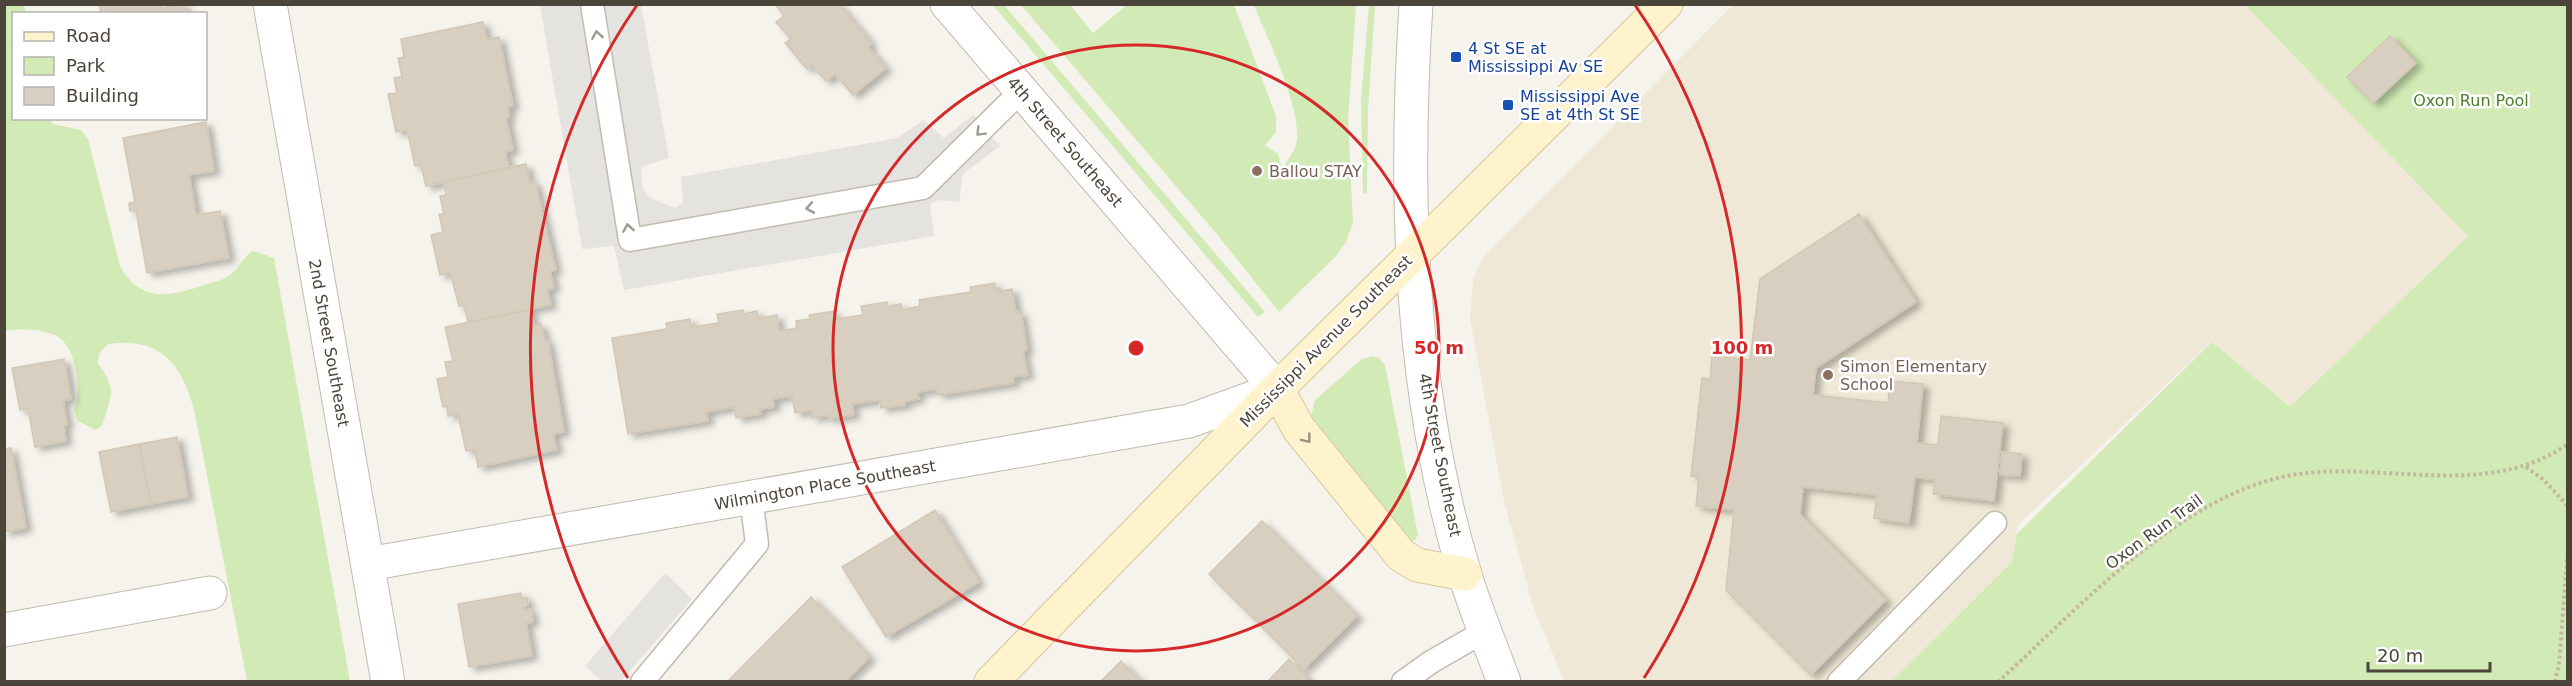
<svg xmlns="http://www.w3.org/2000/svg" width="2572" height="686" viewBox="0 0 2572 686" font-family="'DejaVu Sans',sans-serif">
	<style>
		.education { fill: #efe8d6 }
		.green { fill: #d2eab5 }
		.parking { fill: #e5e3e0 }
		.building { fill: #d8cfc1; stroke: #d3c7b4; stroke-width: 1.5; filter: url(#shadow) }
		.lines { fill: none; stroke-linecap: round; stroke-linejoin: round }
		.service-casing { stroke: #c2bbae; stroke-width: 25 }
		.minor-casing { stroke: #c2bbae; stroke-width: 35 }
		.tertiary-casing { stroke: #c2bbae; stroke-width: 35 }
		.secondary-casing { stroke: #d6c79b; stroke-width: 35 }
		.path { stroke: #c4b79f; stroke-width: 4; stroke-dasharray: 3 3; stroke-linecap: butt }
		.service { stroke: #fff; stroke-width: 22 }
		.minor { stroke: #fff; stroke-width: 33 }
		.tertiary { stroke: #fff; stroke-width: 33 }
		.secondary { stroke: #fff3cd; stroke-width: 33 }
		.oneway { stroke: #9c9892 }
		.oneway2 { stroke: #9c937c }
		.ring { fill: none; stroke: #d62828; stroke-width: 3 }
		.transit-dot { fill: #1a4fb4; stroke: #fff; stroke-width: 2 }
		.education-dot { fill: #8d6e63; stroke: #fff; stroke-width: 2 }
		.labels { text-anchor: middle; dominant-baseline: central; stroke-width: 5; stroke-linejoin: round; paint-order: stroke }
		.transit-label { font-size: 16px; fill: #164399; stroke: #fff; text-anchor: start }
		.park-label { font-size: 16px; fill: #4a7f2a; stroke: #fff }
		.street-label { font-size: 16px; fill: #4b4439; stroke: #fff }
		.education-label { font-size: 16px; fill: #785e54; stroke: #fff; text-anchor: start }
		.centre { fill: #d62828; stroke: #fff; stroke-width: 3 }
		.ring-label { font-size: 18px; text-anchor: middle; font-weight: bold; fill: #d62828; stroke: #fff; stroke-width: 5; stroke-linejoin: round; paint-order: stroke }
	</style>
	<defs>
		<filter id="shadow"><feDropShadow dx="6" dy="4" stdDeviation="3" flood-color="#0004"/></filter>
	</defs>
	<rect width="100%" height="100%" fill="#f6f3ec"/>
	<polygon class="education" points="1734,4 2245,5 2469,235 2290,408 2211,342 2018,525 2012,562 1891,682 1564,681 1533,606 1504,501 1470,319 1473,280 1483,257"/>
	<g class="green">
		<path d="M5 4 24 5 26 13 14 14V118L50 119 53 124 81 130 88 139 120 266C140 302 168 297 201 286 209 283 220 281 227 277 238 271 242 257 253 251L274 258 350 681H247L194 409C180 362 160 337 108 344L99 354 98 363C118 391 111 395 102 426L95 430 78 421 74 410C82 391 77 352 60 338 48 329 18 328 5 331Z"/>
		<polygon points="993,5 1004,5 1265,312 1258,317"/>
		<path d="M1021 5H1070L1093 33 1127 5H1234L1276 116V132L1265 145 1278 154 1282 169C1287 161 1294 152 1296 144 1304 112 1266 36 1254 5H1356L1348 119 1353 223 1346 242 1336 256 1279 312 1215 232Z"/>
		<polygon points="1369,5 1375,5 1368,109 1367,193 1363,194 1361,100"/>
		<polygon points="2245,5 2567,5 2567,681 1891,682 2012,562 2017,534 2212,342 2290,407 2468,236"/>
		<polygon points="1373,356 1379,358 1385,365 1418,535 1414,541 1410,540 1311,416 1315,400 1362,359"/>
	</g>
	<g class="parking">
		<polygon points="540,5 641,5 669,158 641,167 643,188 650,198 675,208 683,203 681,177 897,138 924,120 944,138 973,115 1000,146 963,174 959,202 938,200 930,205 934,236 624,290 614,246 582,249"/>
		<polygon points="665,573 692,599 621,681 602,681 585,666"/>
	</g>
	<g class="building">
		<polygon points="99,4 160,4 161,8 184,4 186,14 101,14"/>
		<polygon points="775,4 839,4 871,43 868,47 886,68 853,95 835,74 826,81 812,65 807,69 785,43 791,39 776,22 784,16"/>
		<polygon points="483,22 487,40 499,37 513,106 508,107 509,117 506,117 513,150 505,152 509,168 426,186 421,165 415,166 407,129 396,132 388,94 397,93 394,78 402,77 398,58 404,57 401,39"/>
		<polygon points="2390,36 2416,63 2373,103 2347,77"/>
		<polygon points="206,122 214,171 189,175 196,215 220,211 229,258 147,273 136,211 130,211 129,203 135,202 123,138"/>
		<polygon points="526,164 530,183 535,182 556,270 550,271 554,288 547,289 551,305 468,322 464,306 459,306 450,272 440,275 431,235 443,232 439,214 444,214 440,196 446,195 444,182"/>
		<polygon points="1859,214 1916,302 1816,368 1813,395 1888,403 1890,381 1923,384 1917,443 1938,445 1941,416 2003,423 1994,501 1933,494 1935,480 1915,477 1909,523 1874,518 1877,495 1803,487 1800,514 1886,600 1811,675 1726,590 1734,510 1696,506 1699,477 1691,476 1702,378 1710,379 1712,356 1750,360 1760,279"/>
		<polygon points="995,283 996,292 1012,289 1016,313 1021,312 1027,350 1023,351 1028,375 1013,377 1014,383 938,395 937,389 917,392 919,399 905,401 905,405 881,408 880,400 852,404 854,415 829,419 828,415 812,418 812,411 795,413 792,396 773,399 774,407 760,409 761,414 736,418 734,407 706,412 708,421 628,434 612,338 667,329 666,323 690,319 691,327 719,323 717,314 743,310 743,314 757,311 758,318 777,315 779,331 797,328 796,321 810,319 809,315 834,311 836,319 863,315 861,306 887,302 887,307 901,304 902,310 920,306 919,300 971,292 970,287"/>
		<polygon points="530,310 534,326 541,324 545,341 548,341 564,432 553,434 557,450 478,467 475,450 466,451 458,414 448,416 447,406 443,407 437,379 448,377 445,362 453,361 445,327"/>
		<polygon points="64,359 71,399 63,401 67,425 64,426 66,441 35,447 28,408 20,410 12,368"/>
		<polygon points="177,437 188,497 151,504 139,444"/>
		<polygon points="139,444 151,504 111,512 99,452"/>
		<polygon points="11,448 26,528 4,532 4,449"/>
		<polygon points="2002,452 2022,454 2020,476 2000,475"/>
		<polygon points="935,510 979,582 886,637 842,567"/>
		<polygon points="1262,521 1357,616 1304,669 1209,574"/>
		<polygon points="521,593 522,599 527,598 528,606 523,607 524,610 531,609 533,622 526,623 532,656 469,667 458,604"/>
		<polygon points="811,597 870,657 845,682 727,682"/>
		<polygon points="1289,659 1311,682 1267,682"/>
		<polygon points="1121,661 1141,682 1100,682"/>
	</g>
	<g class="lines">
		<defs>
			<g id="service">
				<polyline points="592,4 630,240 923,188 1021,91"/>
				<polyline points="642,682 757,544 751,497"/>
				<polyline points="1403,682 1431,662 1485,631"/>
				<polyline points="1839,682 1995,523"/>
			</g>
			<g id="minor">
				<polyline points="270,4 388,682"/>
				<polyline points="368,564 1189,421 1277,389 947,4"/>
				<polyline points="4,630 210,593"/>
			</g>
			<path id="tertiary" d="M1416 4C1404 195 1409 390 1465 575 1476 611 1491 646 1504 682"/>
			<g id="secondary">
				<polyline points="1277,389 1299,429 1401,555 1417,565 1465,574"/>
				<polyline points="991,682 1277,389 1666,4"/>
			</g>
		</defs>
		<use href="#service" class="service-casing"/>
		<use href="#minor" class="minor-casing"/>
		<use href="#tertiary" class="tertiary-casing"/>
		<use href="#secondary" class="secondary-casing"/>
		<g class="path">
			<polyline points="2526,467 2544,480 2568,506"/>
			<path d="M1998 682C2079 608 2181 494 2292 475 2384 460 2486 501 2568 444"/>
			<polyline points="2555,682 2559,665 2568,547"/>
		</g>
		<use href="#service" class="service"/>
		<use href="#minor" class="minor"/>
		<use href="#tertiary" class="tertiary"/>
		<use href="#secondary" class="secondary"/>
	</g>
	<defs><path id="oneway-chevron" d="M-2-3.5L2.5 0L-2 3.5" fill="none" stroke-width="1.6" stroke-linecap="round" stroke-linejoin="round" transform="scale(1.5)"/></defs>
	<g class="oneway">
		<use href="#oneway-chevron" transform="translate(597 35) rotate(-99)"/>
		<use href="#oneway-chevron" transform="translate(980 132) rotate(135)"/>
		<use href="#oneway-chevron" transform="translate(810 208) rotate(170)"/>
		<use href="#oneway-chevron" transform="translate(628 228) rotate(-99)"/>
	</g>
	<use class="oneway2" href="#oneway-chevron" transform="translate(1307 439) rotate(52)"/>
	<g class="ring">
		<circle cx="1136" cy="348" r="303"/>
		<path d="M628 678A606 606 0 0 1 637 5M1635 5A606 606 0 0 1 1644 678"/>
	</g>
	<g class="transit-dot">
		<rect x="1450" y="51" width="12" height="12" rx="3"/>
		<rect x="1502" y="99" width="12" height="12" rx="3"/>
	</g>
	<g class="education-dot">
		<circle cx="1257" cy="171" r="6"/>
		<circle cx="1828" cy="375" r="6"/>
	</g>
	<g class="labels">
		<g class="transit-label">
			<text x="1468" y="48">4 St SE at<tspan x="1468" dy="18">Mississippi Av SE</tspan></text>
			<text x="1520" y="96">Mississippi Ave<tspan x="1520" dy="18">SE at 4th St SE</tspan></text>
		</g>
		<g class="park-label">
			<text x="2471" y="100">Oxon Run Pool</text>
		</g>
		<g class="street-label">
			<text transform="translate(1065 142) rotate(49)">4th Street Southeast</text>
			<text transform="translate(1326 341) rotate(-45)">Mississippi Avenue Southeast</text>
			<text transform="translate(329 343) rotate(80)">2nd Street Southeast</text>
			<text transform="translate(1440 455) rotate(79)">4th Street Southeast</text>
			<text transform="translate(825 485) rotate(-10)">Wilmington Place Southeast</text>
			<text transform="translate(2154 532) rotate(-36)">Oxon Run Trail</text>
		</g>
		<g class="education-label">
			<text x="1269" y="171">Ballou STAY</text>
			<text x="1840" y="366">Simon Elementary<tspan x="1840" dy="18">School</tspan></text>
		</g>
	</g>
	<circle cx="1136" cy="348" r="9" class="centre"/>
	<g class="ring-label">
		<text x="1439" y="354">50 m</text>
		<text x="1742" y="354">100 m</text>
	</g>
	<rect width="2572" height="686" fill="none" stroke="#4b4439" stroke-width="12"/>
	<rect x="12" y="12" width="195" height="108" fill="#ffffff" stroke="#b7b4b0" stroke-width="1.5"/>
	<rect x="24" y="32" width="30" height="9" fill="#fff3cd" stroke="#b7b4b0" stroke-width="1.5"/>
	<text x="66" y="42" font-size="18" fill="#4b4439">Road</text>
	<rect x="24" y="57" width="30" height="18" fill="#d2eab5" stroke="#b7b4b0" stroke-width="1.5"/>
	<text x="66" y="72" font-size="18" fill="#4b4439">Park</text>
	<rect x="24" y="87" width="30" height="18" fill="#d8cfc1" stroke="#b7b4b0" stroke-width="1.5"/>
	<text x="66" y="102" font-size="18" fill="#4b4439">Building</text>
	<path d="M2368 662v9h122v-9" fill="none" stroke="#4b4439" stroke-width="3"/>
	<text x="2377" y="662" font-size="18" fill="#4b4439" stroke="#ffffff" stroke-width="4.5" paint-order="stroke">20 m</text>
</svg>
